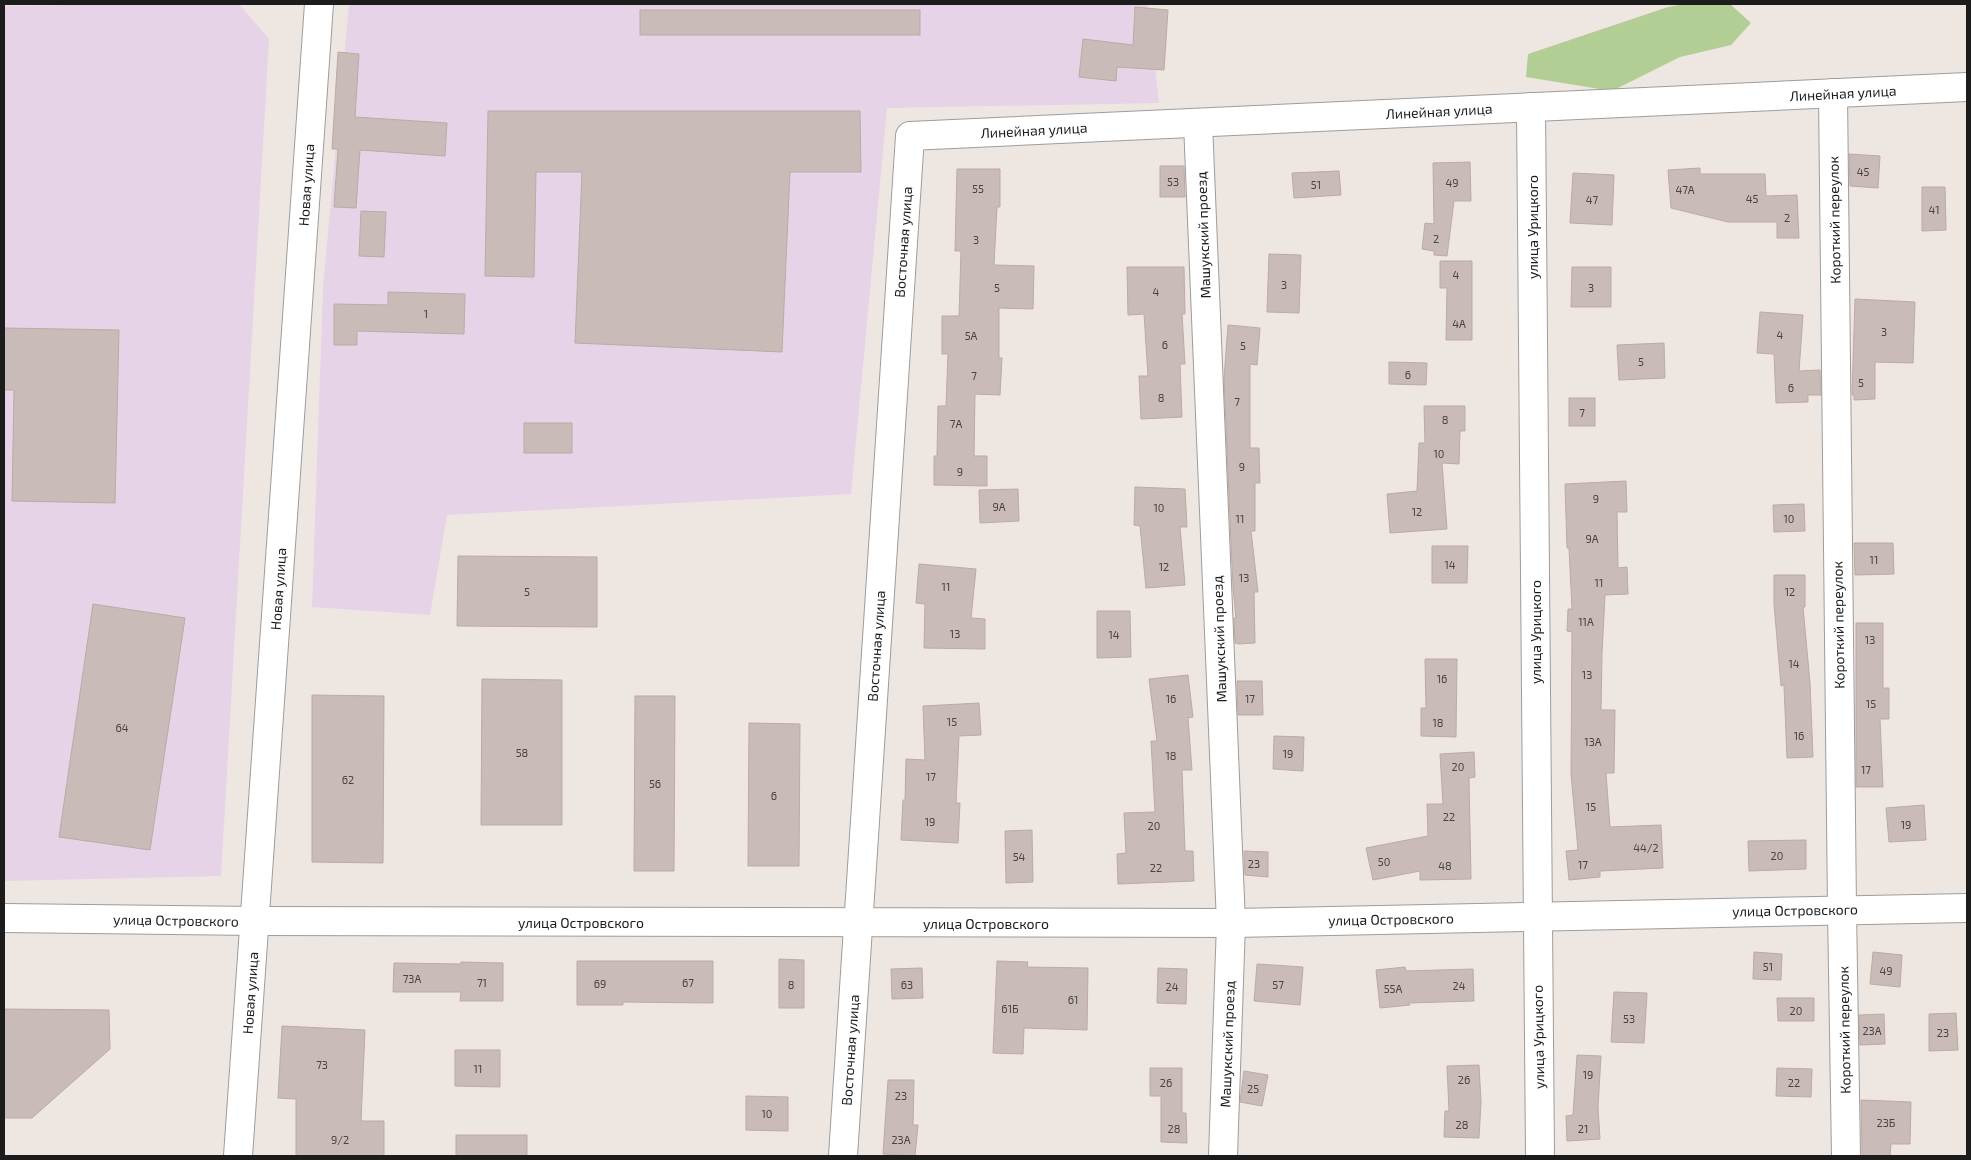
<svg xmlns="http://www.w3.org/2000/svg" width="1971" height="1160" viewBox="0 0 1971 1160" font-family="'Exo 2',sans-serif">
	<style>
		.industrial { fill: #e6d3e7 }
		.forest { fill: #b3ce95 }
		.building { fill: #c9bbb8; stroke: #bfa9a3 }
		.lines { fill: none; stroke-linecap: round; stroke-linejoin: round }
		.minor-casing { stroke: #9d9d9d; stroke-width: 30 }
		.minor { stroke: #fff; stroke-width: 28 }
		.labels { text-anchor: middle; dominant-baseline: central; stroke-width: 4; stroke-linejoin: round; paint-order: stroke }
		.number-label { font-size: 11px; fill: #474443 }
		.street-label { font-size: 14px; fill: #1c1c1c; stroke: #fff }
	</style>
	<rect width="100%" height="100%" fill="#eee6e1"/>
	<g class="industrial">
		<polygon points="134,4 239,4 269,39 221,876 4,881 4,6"/>
		<polygon points="349,4 1148,4 1159,103 887,108 851,494 447,515 430,615 312,607 323,288"/>
	</g>
	<polygon class="forest" points="1685,4 1730,4 1751,23 1731,45 1680,57 1612,91 1526,77 1528,54 1668,7"/>
	<g class="building">
		<polygon points="1135,7 1168,10 1164,70 1117,67 1116,81 1079,77 1083,39 1133,45"/>
		<rect x="640" y="10" width="280" height="25"/>
		<polygon points="338,52 359,54 355,117 447,123 445,156 360,150 356,208 334,207 338,149 332,149"/>
		<polygon points="488,111 860,111 861,172 790,172 782,352 575,343 582,172 536,172 534,277 485,276"/>
		<polygon points="1849,154 1880,156 1878,188 1850,186"/>
		<polygon points="1470,162 1471,201 1454,201 1447,256 1434,255 1434,251 1422,249 1425,223 1434,224 1433,163"/>
		<polygon points="1160,166 1184,166 1185,197 1160,197"/>
		<polygon points="1700,168 1700,174 1765,174 1766,196 1797,195 1799,238 1777,238 1777,222 1728,222 1671,208 1668,170"/>
		<polygon points="957,169 1000,169 1000,207 997,207 994,265 1034,266 1033,309 999,308 999,358 1002,358 1000,395 975,394 974,456 987,456 987,486 934,485 934,456 937,456 938,406 946,406 948,354 942,354 942,316 959,316 961,251 955,251"/>
		<polygon points="1339,171 1341,195 1294,198 1292,173"/>
		<polygon points="1573,173 1614,175 1612,225 1570,223"/>
		<polygon points="1922,187 1945,187 1946,230 1922,231"/>
		<polygon points="361,211 386,212 384,257 359,256"/>
		<polygon points="1269,254 1301,255 1299,313 1267,312"/>
		<polygon points="1440,261 1472,261 1472,340 1446,340 1447,288 1440,288"/>
		<polygon points="1127,267 1184,267 1185,314 1182,314 1185,364 1180,364 1182,417 1141,419 1139,376 1148,376 1144,314 1128,315"/>
		<polygon points="1572,267 1611,267 1611,307 1571,307"/>
		<polygon points="388,292 465,294 464,334 357,331 357,345 334,345 334,304 388,305"/>
		<polygon points="1855,299 1915,302 1913,363 1875,362 1875,399 1854,400 1854,395 1852,395"/>
		<polygon points="1760,312 1803,315 1799,371 1820,370 1821,395 1808,395 1808,402 1776,403 1774,354 1757,353"/>
		<polygon points="1228,325 1260,328 1257,365 1250,364 1250,448 1259,448 1260,483 1255,483 1255,531 1251,531 1258,592 1254,592 1255,643 1239,644 1235,643 1234,618 1236,618 1233,588 1224,379"/>
		<polygon points="4,328 119,330 115,503 12,501 14,390 4,390"/>
		<polygon points="1664,343 1665,378 1619,380 1617,345"/>
		<polygon points="1389,362 1427,363 1426,385 1389,384"/>
		<rect x="1569" y="398" width="26" height="28"/>
		<polygon points="1424,406 1465,406 1465,431 1460,431 1459,464 1442,463 1447,529 1390,533 1387,494 1417,491 1419,443 1425,443"/>
		<rect x="524" y="423" width="48" height="30"/>
		<polygon points="1626,481 1627,512 1617,512 1618,568 1627,567 1628,594 1605,595 1602,653 1601,710 1615,710 1614,773 1606,773 1610,827 1661,825 1663,868 1600,871 1600,877 1569,880 1566,851 1578,850 1571,774 1572,632 1567,631 1568,609 1572,609 1569,548 1567,548 1565,484"/>
		<polygon points="1135,487 1185,489 1187,527 1180,527 1185,585 1146,588 1140,526 1134,525"/>
		<polygon points="1018,489 1019,521 980,523 979,490"/>
		<polygon points="1804,504 1805,531 1774,532 1773,505"/>
		<polygon points="1854,543 1893,543 1894,574 1855,575"/>
		<polygon points="1432,546 1468,546 1467,583 1432,583"/>
		<polygon points="458,556 597,557 597,627 457,626"/>
		<polygon points="919,564 976,569 971,618 985,619 985,649 924,648 925,604 916,603"/>
		<polygon points="1774,575 1805,575 1805,607 1803,607 1810,683 1813,757 1787,758 1784,685 1781,686 1774,604"/>
		<polygon points="93,604 185,618 150,850 59,837"/>
		<polygon points="1097,611 1130,611 1131,657 1097,658"/>
		<polygon points="1856,623 1883,623 1883,688 1889,688 1889,719 1880,719 1883,787 1856,787"/>
		<polygon points="1425,659 1457,659 1456,737 1421,736 1421,708 1426,708"/>
		<polygon points="1188,675 1193,717 1188,718 1192,770 1182,770 1185,851 1193,851 1194,881 1118,884 1117,854 1126,853 1124,813 1155,812 1151,741 1157,741 1149,679"/>
		<polygon points="482,679 562,680 562,825 481,825"/>
		<polygon points="1237,681 1262,681 1263,715 1238,715"/>
		<polygon points="312,695 384,696 383,863 312,862"/>
		<polygon points="635,696 675,696 674,871 634,871"/>
		<polygon points="979,703 981,735 959,736 956,803 960,803 958,843 901,840 903,800 905,800 906,759 925,760 923,706"/>
		<polygon points="749,723 800,724 799,866 748,866"/>
		<polygon points="1274,736 1304,737 1303,771 1273,769"/>
		<polygon points="1474,752 1475,777 1469,778 1471,879 1420,880 1420,871 1373,880 1366,848 1428,836 1427,804 1443,804 1440,754"/>
		<polygon points="1924,805 1926,840 1889,842 1886,808"/>
		<polygon points="1032,830 1033,882 1006,883 1005,831"/>
		<polygon points="1806,840 1806,869 1749,871 1748,841"/>
		<polygon points="1244,851 1268,852 1268,877 1245,875"/>
		<polygon points="1754,952 1782,954 1781,980 1753,979"/>
		<polygon points="1873,952 1902,955 1900,987 1870,984"/>
		<polygon points="779,959 804,960 804,1008 779,1008"/>
		<polygon points="577,961 713,961 713,1003 623,1002 623,1005 577,1005"/>
		<polygon points="997,961 1028,962 1027,967 1088,968 1087,1030 1024,1028 1023,1054 993,1053"/>
		<polygon points="461,962 503,963 503,1001 460,1001 461,992 393,992 394,963 461,964"/>
		<polygon points="1257,964 1303,967 1300,1005 1254,1001"/>
		<polygon points="1405,967 1406,971 1473,969 1474,1001 1409,1003 1410,1005 1380,1008 1376,970"/>
		<polygon points="922,968 923,998 892,999 891,969"/>
		<polygon points="1158,968 1187,969 1186,1004 1157,1003"/>
		<polygon points="1614,992 1647,993 1644,1043 1611,1042"/>
		<polygon points="1777,998 1814,998 1814,1021 1778,1021"/>
		<polygon points="4,1009 109,1010 110,1049 32,1118 4,1118"/>
		<polygon points="1956,1013 1958,1050 1929,1051 1929,1014"/>
		<polygon points="1884,1014 1885,1044 1860,1045 1859,1015"/>
		<polygon points="282,1026 365,1030 361,1121 384,1121 384,1156 296,1156 296,1099 278,1098"/>
		<polygon points="455,1050 500,1050 500,1087 455,1086"/>
		<polygon points="1577,1055 1601,1056 1598,1107 1600,1139 1567,1141 1566,1116 1573,1115"/>
		<polygon points="1479,1065 1481,1102 1479,1138 1444,1137 1445,1111 1449,1111 1447,1066"/>
		<polygon points="1150,1068 1182,1068 1182,1113 1186,1113 1187,1143 1161,1142 1161,1096 1150,1096"/>
		<polygon points="1777,1068 1812,1069 1811,1097 1776,1096"/>
		<polygon points="1244,1071 1268,1075 1262,1106 1240,1102"/>
		<polygon points="888,1080 914,1080 913,1125 918,1125 915,1156 883,1154"/>
		<polygon points="746,1096 788,1097 788,1131 746,1130"/>
		<polygon points="1861,1100 1911,1102 1910,1144 1891,1144 1890,1156 1862,1156"/>
		<rect x="456" y="1135" width="71" height="21"/>
	</g>
	<g class="lines">
		<defs>
			<g id="minor">
				<polyline points="1833,93 1842,909 1846,1156"/>
				<polyline points="1531,107 1540,1156"/>
				<polyline points="1198,123 1231,923 1223,1156"/>
				<polyline points="4,918 255,921 1231,923 1967,908"/>
				<polyline points="238,1156 319,4"/>
				<polyline points="843,1156 910,136 1967,87"/>
			</g>
		</defs>
		<use href="#minor" class="minor-casing"/>
		<use href="#minor" class="minor"/>
	</g>
	<g class="labels">
		<g class="number-label">
			<text x="1863" y="171">45</text>
			<text x="1173" y="181">53</text>
			<text x="1452" y="182">49</text>
			<text x="1316" y="184">51</text>
			<text x="978" y="188">55</text>
			<text x="1685" y="189">47А</text>
			<text x="1752" y="198">45</text>
			<text x="1592" y="199">47</text>
			<text x="1934" y="209">41</text>
			<text x="1787" y="217">2</text>
			<text x="1436" y="238">2</text>
			<text x="976" y="239">3</text>
			<text x="1456" y="274">4</text>
			<text x="1284" y="284">3</text>
			<text x="997" y="287">5</text>
			<text x="1591" y="287">3</text>
			<text x="1156" y="291">4</text>
			<text x="426" y="313">1</text>
			<text x="1459" y="323">4А</text>
			<text x="1884" y="331">3</text>
			<text x="1780" y="334">4</text>
			<text x="971" y="335">5А</text>
			<text x="1165" y="344">6</text>
			<text x="1243" y="345">5</text>
			<text x="1641" y="361">5</text>
			<text x="1408" y="374">6</text>
			<text x="974" y="375">7</text>
			<text x="1861" y="382">5</text>
			<text x="1791" y="387">6</text>
			<text x="1161" y="397">8</text>
			<text x="1237" y="401">7</text>
			<text x="1582" y="412">7</text>
			<text x="1445" y="419">8</text>
			<text x="956" y="423">7А</text>
			<text x="1439" y="453">10</text>
			<text x="1242" y="466">9</text>
			<text x="960" y="471">9</text>
			<text x="1596" y="498">9</text>
			<text x="999" y="506">9А</text>
			<text x="1159" y="507">10</text>
			<text x="1417" y="511">12</text>
			<text x="1240" y="518">11</text>
			<text x="1789" y="518">10</text>
			<text x="1592" y="538">9А</text>
			<text x="1874" y="559">11</text>
			<text x="1450" y="564">14</text>
			<text x="1164" y="566">12</text>
			<text x="1244" y="577">13</text>
			<text x="1599" y="582">11</text>
			<text x="946" y="586">11</text>
			<text x="527" y="591">5</text>
			<text x="1790" y="591">12</text>
			<text x="1586" y="621">11А</text>
			<text x="955" y="633">13</text>
			<text x="1114" y="634">14</text>
			<text x="1870" y="639">13</text>
			<text x="1794" y="663">14</text>
			<text x="1587" y="674">13</text>
			<text x="1442" y="678">16</text>
			<text x="1171" y="698">16</text>
			<text x="1250" y="698">17</text>
			<text x="1871" y="703">15</text>
			<text x="952" y="721">15</text>
			<text x="1438" y="722">18</text>
			<text x="122" y="727">64</text>
			<text x="1799" y="735">16</text>
			<text x="1593" y="741">13А</text>
			<text x="522" y="752">58</text>
			<text x="1288" y="753">19</text>
			<text x="1171" y="755">18</text>
			<text x="1458" y="766">20</text>
			<text x="1866" y="769">17</text>
			<text x="931" y="776">17</text>
			<text x="348" y="779">62</text>
			<text x="655" y="783">56</text>
			<text x="774" y="795">6</text>
			<text x="1591" y="806">15</text>
			<text x="1449" y="816">22</text>
			<text x="930" y="821">19</text>
			<text x="1906" y="824">19</text>
			<text x="1154" y="825">20</text>
			<text x="1646" y="847">44/2</text>
			<text x="1777" y="855">20</text>
			<text x="1019" y="856">54</text>
			<text x="1384" y="861">50</text>
			<text x="1254" y="863">23</text>
			<text x="1583" y="864">17</text>
			<text x="1445" y="865">48</text>
			<text x="1156" y="867">22</text>
			<text x="1768" y="966">51</text>
			<text x="1886" y="970">49</text>
			<text x="412" y="978">73А</text>
			<text x="482" y="982">71</text>
			<text x="688" y="982">67</text>
			<text x="600" y="983">69</text>
			<text x="791" y="984">8</text>
			<text x="907" y="984">63</text>
			<text x="1278" y="984">57</text>
			<text x="1459" y="985">24</text>
			<text x="1172" y="986">24</text>
			<text x="1393" y="988">55А</text>
			<text x="1073" y="999">61</text>
			<text x="1010" y="1008">61Б</text>
			<text x="1796" y="1010">20</text>
			<text x="1629" y="1018">53</text>
			<text x="1872" y="1030">23А</text>
			<text x="1943" y="1032">23</text>
			<text x="322" y="1064">73</text>
			<text x="478" y="1068">11</text>
			<text x="1588" y="1074">19</text>
			<text x="1464" y="1079">26</text>
			<text x="1166" y="1082">26</text>
			<text x="1794" y="1082">22</text>
			<text x="1253" y="1088">25</text>
			<text x="901" y="1095">23</text>
			<text x="767" y="1113">10</text>
			<text x="1886" y="1122">23Б</text>
			<text x="1462" y="1124">28</text>
			<text x="1174" y="1128">28</text>
			<text x="1583" y="1128">21</text>
			<text x="340" y="1139">9/2</text>
			<text x="901" y="1139">23А</text>
		</g>
		<g class="street-label">
			<text transform="translate(1843 93) rotate(-3)">Линейная улица</text>
			<text transform="translate(1439 111) rotate(-3)">Линейная улица</text>
			<text transform="translate(1034 130) rotate(-3)">Линейная улица</text>
			<text transform="translate(306 185) rotate(-86)">Новая улица</text>
			<text transform="translate(1834 220) rotate(-91)">Короткий переулок</text>
			<text transform="translate(1532 227) rotate(-90)">улица Урицкого</text>
			<text transform="translate(1203 235) rotate(-92)">Машукский проезд</text>
			<text transform="translate(903 242) rotate(-86)">Восточная улица</text>
			<text transform="translate(278 589) rotate(-86)">Новая улица</text>
			<text transform="translate(1838 625) rotate(-91)">Короткий переулок</text>
			<text transform="translate(1535 632) rotate(-90)">улица Урицкого</text>
			<text transform="translate(1219 639) rotate(-92)">Машукский проезд</text>
			<text transform="translate(876 646) rotate(-86)">Восточная улица</text>
			<text transform="translate(1795 910) rotate(-1)">улица Островского</text>
			<text transform="translate(1391 919) rotate(-1)">улица Островского</text>
			<text transform="translate(176 920) rotate(1)">улица Островского</text>
			<text x="581" y="922">улица Островского</text>
			<text x="986" y="923">улица Островского</text>
			<text transform="translate(250 993) rotate(-86)">Новая улица</text>
			<text transform="translate(1844 1030) rotate(-91)">Короткий переулок</text>
			<text transform="translate(1538 1037) rotate(-91)">улица Урицкого</text>
			<text transform="translate(1227 1044) rotate(-88)">Машукский проезд</text>
			<text transform="translate(850 1050) rotate(-86)">Восточная улица</text>
		</g>
	</g>
	<rect width="1971" height="1160" fill="none" stroke="#1c1c1c" stroke-width="10"/>
</svg>
